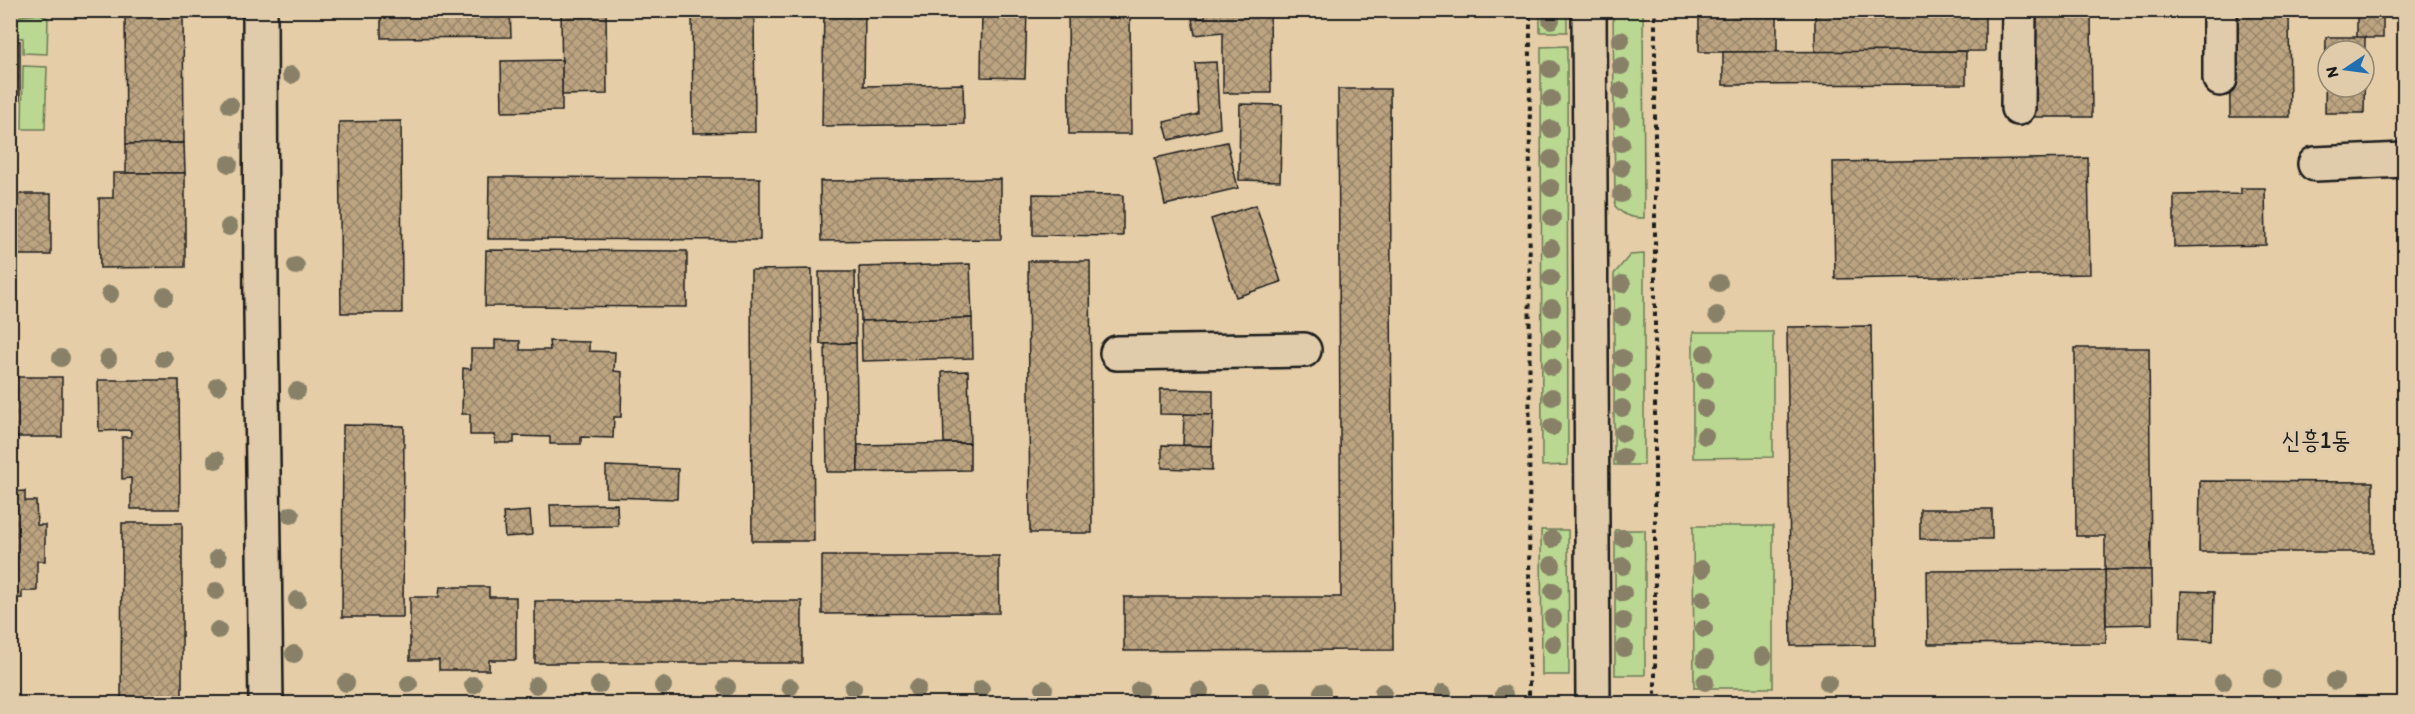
<svg xmlns="http://www.w3.org/2000/svg" width="2415" height="714" viewBox="0 0 2415 714" font-family="Itim,'Poor Story',sans-serif">
	<style>
		.green { fill: #bad891; stroke: #6b7a56; stroke-width: 1.5 }
		.building { fill: url(#building-cross-hatch); stroke: #1c1c1c; stroke-width: 1.5; fill-rule: evenodd }
		.lines { fill: none; stroke-linecap: round; stroke-linejoin: round }
		.minor-casing { stroke: #1c1c1c; stroke-width: 38 }
		.path { stroke: #1c1c1c; stroke-width: 4; stroke-dasharray: 4.5 4.5; stroke-linecap: butt }
		.minor { stroke: #e0ccaa; stroke-width: 33 }
		.tree { fill: #888167 }
		.labels { text-anchor: middle; dominant-baseline: central; stroke-width: 6; stroke-linejoin: round; paint-order: stroke }
		.quarter-label { font-size: 24px; fill: #1c1c1c; stroke: #e0ccaa }
	</style>
	<defs>
		<pattern id="building-cross-hatch" width="8" height="8" patternUnits="userSpaceOnUse" patternTransform="scale(1.5)"><rect width="8" height="8" fill="#bca481"/><path d="M0 0l8 8M0 8l8-8" fill="none" stroke="#988569"/></pattern>
	</defs>
	<rect width="100%" height="100%" fill="#e4cda7"/>
	<filter id="ink" filterUnits="userSpaceOnUse"><feTurbulence type="fractalNoise" baseFrequency=".0167" numOctaves="2"/><feDisplacementMap in="SourceGraphic" scale="12" xChannelSelector="R" yChannelSelector="G"/><feConvolveMatrix kernelMatrix="1 2 1 2 8 2 1 2 1" color-interpolation-filters="sRGB"/></filter>
	<g filter="url(#ink)">
		<g class="green">
			<rect x="1540" y="11" width="27" height="21"/>
			<path d="M1613 11H1643L1644 218C1631 218 1624 216 1615 206Z"/>
			<polygon points="40,14 48,18 47,54 23,53 23,38 11,37 11,17"/>
			<polygon points="1567,46 1568,465 1542,466 1541,47"/>
			<polygon points="23,66 47,67 45,129 22,129"/>
			<polygon points="1644,254 1644,465 1614,465 1614,274 1630,255"/>
			<polygon points="1693,332 1773,332 1773,457 1693,458"/>
			<polygon points="1693,526 1773,526 1773,688 1694,688"/>
			<polygon points="1541,530 1568,530 1569,675 1542,675"/>
			<rect x="1615" y="530" width="30" height="145"/>
		</g>
		<g class="building">
			<polygon points="125,10 183,10 184,143 126,144"/>
			<polygon points="381,10 510,10 511,37 381,38"/>
			<polygon points="561,10 606,10 607,94 562,95"/>
			<polygon points="692,10 754,10 755,132 693,133"/>
			<polygon points="824,10 865,10 864,86 963,84 964,124 822,126"/>
			<polygon points="982,10 1027,10 1025,78 981,77"/>
			<polygon points="1068,10 1130,10 1131,134 1069,134"/>
			<polygon points="1205,10 1270,10 1271,93 1223,93 1223,32 1195,35 1192,19 1205,18"/>
			<rect x="1699" y="10" width="78" height="42"/>
			<rect x="1800" y="10" width="69" height="2"/>
			<polygon points="2031,10 2091,10 2092,117 2032,117"/>
			<polygon points="2229,10 2289,10 2290,117 2230,117"/>
			<rect x="2357" y="10" width="26" height="28"/>
			<polygon points="1815,12 1985,12 1985,51 1815,52"/>
			<path d="M2326 37H2365L2364 113H2325ZM2328 51H2364V87H2328Z"/>
			<rect x="10" y="41" width="10" height="60"/>
			<polygon points="1966,51 1966,84 1723,85 1723,52"/>
			<polygon points="562,60 562,111 502,112 501,61"/>
			<polygon points="1216,62 1220,128 1169,140 1164,122 1198,114 1195,63"/>
			<polygon points="1338,89 1390,89 1393,650 1124,651 1124,597 1341,597"/>
			<polygon points="1240,104 1282,105 1280,181 1239,180"/>
			<polygon points="401,121 402,313 341,313 339,122"/>
			<polygon points="1227,142 1238,188 1165,205 1155,158"/>
			<polygon points="184,143 185,173 126,173 126,144"/>
			<polygon points="2088,158 2090,274 1835,279 1833,162"/>
			<polygon points="113,173 185,173 185,267 100,268 99,198 113,198"/>
			<polygon points="489,177 760,178 760,240 488,239"/>
			<polygon points="1001,179 1001,239 821,241 820,181"/>
			<polygon points="2241,188 2265,188 2266,245 2174,247 2174,195 2241,194"/>
			<rect x="10" y="194" width="41" height="61"/>
			<polygon points="1033,194 1123,195 1123,236 1033,235"/>
			<polygon points="1256,205 1281,282 1236,297 1211,219"/>
			<polygon points="486,250 687,251 687,307 485,306"/>
			<polygon points="1028,261 1090,261 1092,533 1030,533"/>
			<polygon points="970,264 972,318 861,321 859,267"/>
			<polygon points="812,269 814,541 752,541 751,270"/>
			<polygon points="819,272 855,272 856,343 820,344"/>
			<polygon points="972,318 973,358 862,361 861,321"/>
			<polygon points="1871,326 1875,645 1791,646 1787,327"/>
			<polygon points="495,340 520,341 520,350 550,350 549,341 589,342 589,351 615,352 614,371 622,372 621,417 614,417 613,438 581,437 581,444 550,444 550,437 514,436 514,443 495,443 495,435 470,435 470,414 462,414 463,368 471,369 471,349 495,349"/>
			<polygon points="856,343 858,472 827,472 825,344"/>
			<polygon points="2075,348 2149,348 2151,570 2105,570 2105,536 2076,536"/>
			<polygon points="968,371 970,443 944,443 942,372"/>
			<rect x="10" y="377" width="52" height="60"/>
			<polygon points="98,380 179,380 180,509 131,509 131,478 122,479 122,437 131,437 131,430 99,431"/>
			<polygon points="1160,389 1213,390 1213,415 1160,414"/>
			<polygon points="1184,414 1213,415 1212,446 1183,445"/>
			<polygon points="343,425 404,426 403,617 342,617"/>
			<polygon points="970,443 970,470 858,472 858,445"/>
			<polygon points="1162,445 1212,446 1212,470 1162,468"/>
			<polygon points="606,466 678,469 677,499 606,497"/>
			<polygon points="2200,481 2373,482 2373,552 2199,552"/>
			<polygon points="25,491 25,501 36,501 37,525 45,525 45,561 37,561 37,591 22,591 22,598 10,599 10,492"/>
			<polygon points="617,504 618,526 551,527 550,505"/>
			<rect x="1920" y="509" width="72" height="30"/>
			<polygon points="530,511 532,535 505,537 503,513"/>
			<polygon points="122,523 182,523 182,704 121,704"/>
			<polygon points="822,556 999,556 999,613 822,614"/>
			<polygon points="2105,570 2151,570 2152,624 2106,625"/>
			<polygon points="2105,570 2106,643 1928,644 1927,571"/>
			<polygon points="440,587 489,587 489,597 516,597 516,660 489,660 489,670 439,670 439,660 410,660 410,597 439,597"/>
			<polygon points="2181,591 2214,592 2213,641 2180,639"/>
			<rect x="535" y="601" width="267" height="62"/>
		</g>
		<g class="lines">
			<defs>
				<g id="minor">
					<polyline points="260,10 261,313 266,704"/>
					<polyline points="1589,10 1593,704"/>
					<polyline points="2220,79 2220,10"/>
					<polyline points="2018,108 2019,10"/>
					<polyline points="2315,164 2404,160"/>
					<polyline points="1117,353 1304,350"/>
				</g>
			</defs>
			<use href="#minor" class="minor-casing"/>
			<g class="path">
				<polyline points="1529,704 1530,10"/>
				<polyline points="1655,704 1655,10"/>
			</g>
			<use href="#minor" class="minor"/>
		</g>
		<g class="tree">
			<circle cx="1551" cy="20" r="9"/>
			<circle cx="1621" cy="40" r="9"/>
			<circle cx="1621" cy="66" r="9"/>
			<circle cx="1550" cy="69" r="9"/>
			<circle cx="291" cy="75" r="9"/>
			<circle cx="1621" cy="91" r="9"/>
			<circle cx="1551" cy="99" r="9"/>
			<circle cx="230" cy="105" r="9"/>
			<circle cx="1621" cy="117" r="9"/>
			<circle cx="1551" cy="129" r="9"/>
			<circle cx="1621" cy="143" r="9"/>
			<circle cx="1551" cy="159" r="9"/>
			<circle cx="229" cy="164" r="9"/>
			<circle cx="1621" cy="168" r="9"/>
			<circle cx="1551" cy="188" r="9"/>
			<circle cx="1621" cy="194" r="9"/>
			<circle cx="1552" cy="218" r="9"/>
			<circle cx="229" cy="227" r="9"/>
			<circle cx="1551" cy="248" r="9"/>
			<circle cx="296" cy="266" r="9"/>
			<circle cx="1551" cy="278" r="9"/>
			<circle cx="1719" cy="283" r="9"/>
			<circle cx="1622" cy="284" r="9"/>
			<circle cx="110" cy="294" r="9"/>
			<circle cx="165" cy="296" r="9"/>
			<circle cx="1552" cy="308" r="9"/>
			<circle cx="1717" cy="315" r="9"/>
			<circle cx="1622" cy="316" r="9"/>
			<circle cx="1552" cy="338" r="9"/>
			<circle cx="1705" cy="353" r="9"/>
			<circle cx="61" cy="358" r="9"/>
			<circle cx="1622" cy="358" r="9"/>
			<circle cx="108" cy="359" r="9"/>
			<circle cx="164" cy="359" r="9"/>
			<circle cx="1552" cy="367" r="9"/>
			<circle cx="1705" cy="380" r="9"/>
			<circle cx="1622" cy="383" r="9"/>
			<circle cx="218" cy="386" r="9"/>
			<circle cx="297" cy="391" r="9"/>
			<circle cx="1552" cy="397" r="9"/>
			<circle cx="1622" cy="408" r="9"/>
			<circle cx="1705" cy="408" r="9"/>
			<circle cx="1552" cy="427" r="9"/>
			<circle cx="1623" cy="433" r="9"/>
			<circle cx="1705" cy="436" r="9"/>
			<circle cx="1623" cy="457" r="9"/>
			<circle cx="216" cy="460" r="9"/>
			<circle cx="291" cy="515" r="9"/>
			<circle cx="1623" cy="538" r="9"/>
			<circle cx="1552" cy="539" r="9"/>
			<circle cx="218" cy="558" r="9"/>
			<circle cx="1552" cy="565" r="9"/>
			<circle cx="1623" cy="566" r="9"/>
			<circle cx="1702" cy="569" r="9"/>
			<circle cx="216" cy="591" r="9"/>
			<circle cx="1553" cy="591" r="9"/>
			<circle cx="1623" cy="593" r="9"/>
			<circle cx="1703" cy="599" r="9"/>
			<circle cx="297" cy="600" r="9"/>
			<circle cx="1553" cy="618" r="9"/>
			<circle cx="1623" cy="621" r="9"/>
			<circle cx="1704" cy="629" r="9"/>
			<circle cx="218" cy="630" r="9"/>
			<circle cx="1553" cy="644" r="9"/>
			<circle cx="1624" cy="648" r="9"/>
			<circle cx="294" cy="654" r="9"/>
			<circle cx="1763" cy="656" r="9"/>
			<circle cx="1705" cy="659" r="9"/>
			<circle cx="2272" cy="679" r="9"/>
			<circle cx="2335" cy="681" r="9"/>
			<circle cx="1705" cy="682" r="9"/>
			<circle cx="2223" cy="682" r="9"/>
			<circle cx="346" cy="683" r="9"/>
			<circle cx="1828" cy="683" r="9"/>
			<circle cx="409" cy="684" r="9"/>
			<circle cx="473" cy="685" r="9"/>
			<circle cx="536" cy="685" r="9"/>
			<circle cx="599" cy="685" r="9"/>
			<circle cx="663" cy="686" r="9"/>
			<circle cx="727" cy="687" r="9"/>
			<circle cx="790" cy="687" r="9"/>
			<circle cx="853" cy="688" r="9"/>
			<circle cx="917" cy="688" r="9"/>
			<circle cx="981" cy="689" r="9"/>
			<circle cx="1044" cy="689" r="9"/>
			<circle cx="1139" cy="690" r="9"/>
			<circle cx="1200" cy="691" r="9"/>
			<circle cx="1261" cy="691" r="9"/>
			<circle cx="1322" cy="692" r="9"/>
			<circle cx="1383" cy="692" r="9"/>
			<circle cx="1443" cy="693" r="9"/>
			<circle cx="1504" cy="694" r="9"/>
		</g>
	</g>
	<g class="labels">
		<g class="quarter-label">
			<text x="2316" y="439">신흥1동</text>
		</g>
	</g>
	<rect width="2415" height="714" fill="none" stroke="#e0ccaa" stroke-width="36"/>
	<rect x="18" y="18" width="2379" height="678" fill="none" stroke="#1c1c1c" stroke-width="2" filter="url(#ink)"/>
	<g transform="translate(2346 69) rotate(257)"><circle r="28" fill="#e0ccaa" stroke="#928671" stroke-width="1.5"/>
	<path d="M0-4.5L10 22L0 15L-10 22Z" fill="#1f6fb2"/>
	<text y="-9" font-size="16" font-weight="bold" text-anchor="middle" fill="#1c1c1c">N</text>
	</g>
</svg>
